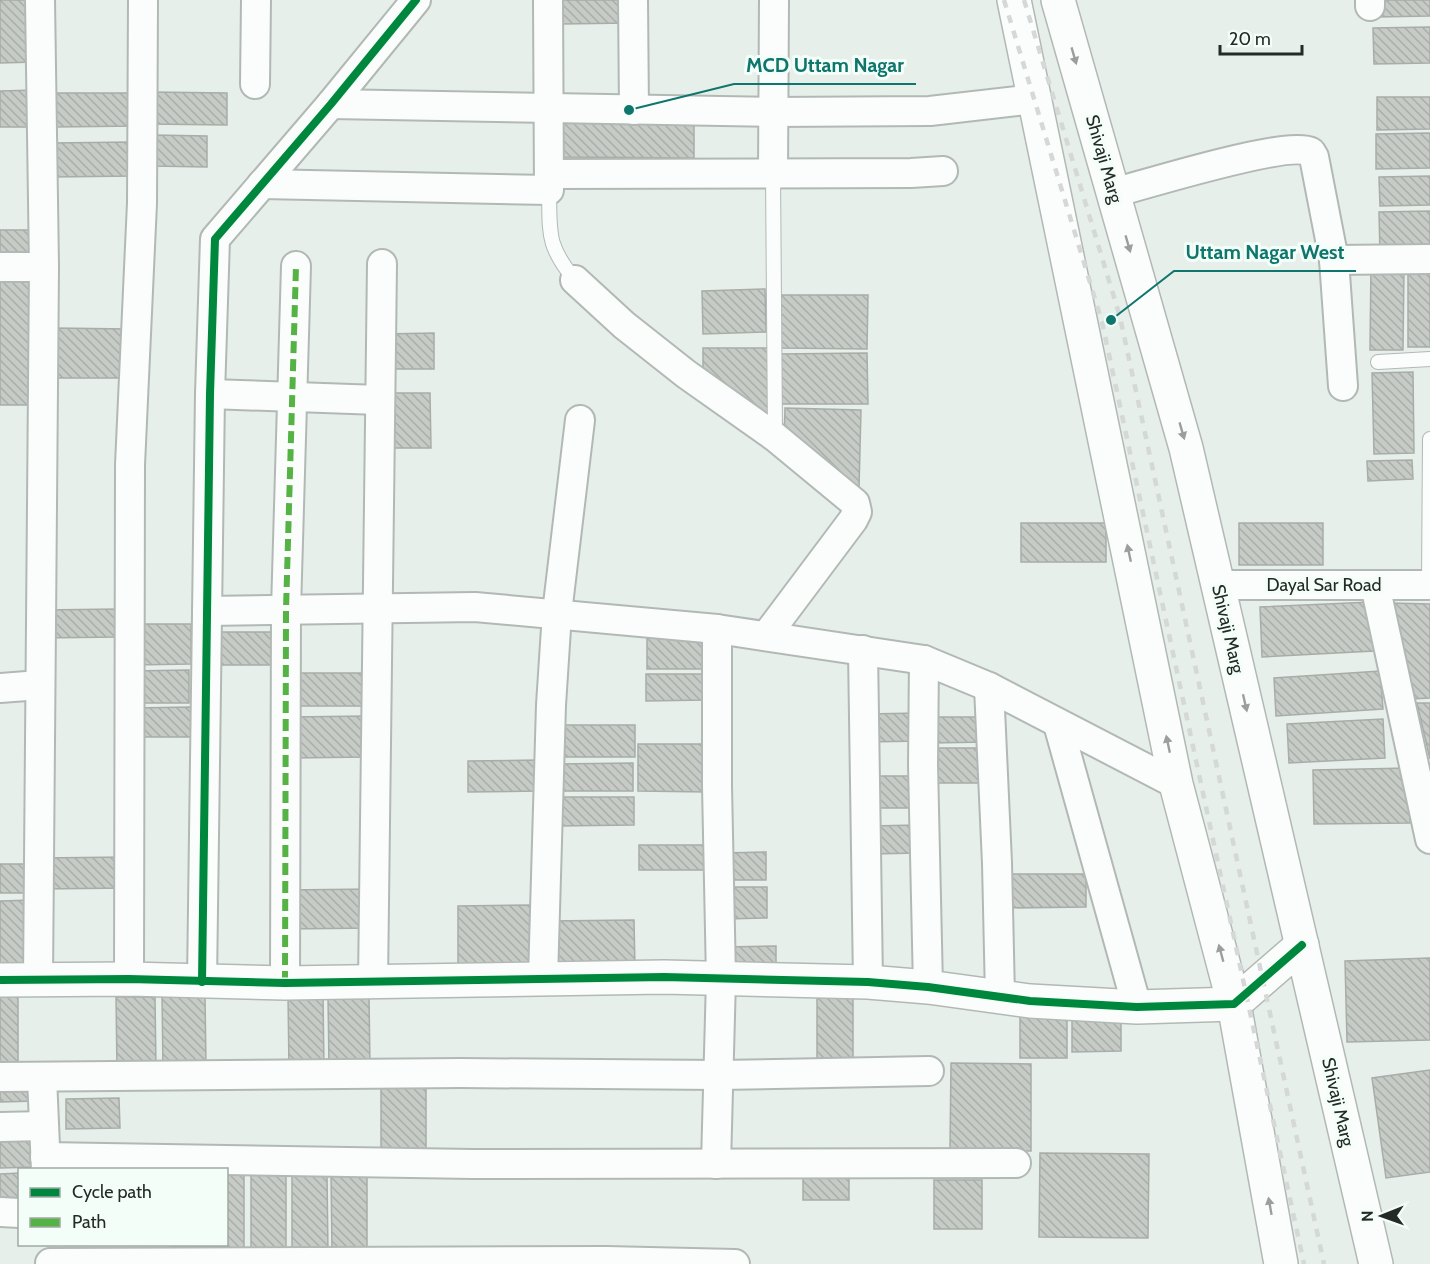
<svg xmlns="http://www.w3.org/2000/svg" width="1430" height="1264" viewBox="0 0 1430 1264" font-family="Cabin,sans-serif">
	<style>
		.building { fill: url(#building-back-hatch); stroke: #a8ada9; stroke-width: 1.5 }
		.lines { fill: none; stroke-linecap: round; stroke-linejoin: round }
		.service-casing { stroke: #b2b9b5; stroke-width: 16 }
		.minor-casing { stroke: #b2b9b5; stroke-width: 32 }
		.tertiary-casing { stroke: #b2b9b5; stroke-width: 36 }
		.secondary-casing { stroke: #b2b9b5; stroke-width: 36 }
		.service { stroke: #fbfdfc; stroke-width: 14 }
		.minor { stroke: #fbfdfc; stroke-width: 28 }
		.tertiary { stroke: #fbfdfc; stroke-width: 33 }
		.secondary { stroke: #fbfdfc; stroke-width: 33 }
		.rail { stroke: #d5d8d6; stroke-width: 4.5; stroke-dasharray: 8 8; stroke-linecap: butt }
		.quiet { stroke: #55b245; stroke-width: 6; stroke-dasharray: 12 6; stroke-linecap: butt }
		.cycleway-casing { stroke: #f4fef8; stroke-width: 11 }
		.cycleway { stroke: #00873e; stroke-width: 8 }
		.oneway { fill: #9a9e9c }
		.labels { text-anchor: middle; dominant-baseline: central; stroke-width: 6; stroke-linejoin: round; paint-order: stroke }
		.street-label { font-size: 18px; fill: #242a26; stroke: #f4fef8 }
		.leader { fill: none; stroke: #0f766e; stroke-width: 2 }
		.callout-dot { fill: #0f766e; stroke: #f4fef8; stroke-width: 2 }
		.callout-label { font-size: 20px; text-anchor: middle; font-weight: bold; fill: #0f766e; stroke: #f4fef8; stroke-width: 6; stroke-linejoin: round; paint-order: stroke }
	</style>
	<defs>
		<pattern id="building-back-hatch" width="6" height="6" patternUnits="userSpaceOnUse" patternTransform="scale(1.5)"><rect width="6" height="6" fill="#c6cbc6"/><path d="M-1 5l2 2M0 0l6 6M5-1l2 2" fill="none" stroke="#aaaeaa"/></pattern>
	</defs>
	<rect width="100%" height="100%" fill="#e6efea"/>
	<g class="building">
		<polygon points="0,0 34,0 35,62 0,63"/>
		<polygon points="561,0 628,0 628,23 561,24"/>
		<polygon points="1376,0 1430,0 1430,16 1376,17"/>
		<polygon points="1430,27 1430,63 1374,64 1373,28"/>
		<polygon points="36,90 37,127 0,127 0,91"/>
		<polygon points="149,92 227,93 227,125 148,124"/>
		<polygon points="54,93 137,93 137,126 54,127"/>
		<polygon points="1377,97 1430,97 1430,129 1377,130"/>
		<polygon points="560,116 694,117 694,158 560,157"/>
		<polygon points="1430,133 1430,168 1376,169 1376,134"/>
		<polygon points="153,135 207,136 207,167 152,166"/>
		<polygon points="133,142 134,176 51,177 51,143"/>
		<polygon points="1430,176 1430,205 1380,206 1379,177"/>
		<polygon points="1430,211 1430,253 1380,254 1379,212"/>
		<polygon points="0,230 38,230 37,255 0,254"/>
		<rect x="1408" y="264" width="22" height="83"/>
		<polygon points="1371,265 1404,266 1403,350 1370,350"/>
		<polygon points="0,277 33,277 34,405 0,405"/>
		<polygon points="765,289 766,332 703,334 702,291"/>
		<polygon points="779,295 868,295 867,349 779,348"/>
		<polygon points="55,328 128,329 128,378 54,378"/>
		<polygon points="434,333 434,369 384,369 383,334"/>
		<polygon points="703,348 772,348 772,421 703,379"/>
		<polygon points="867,353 868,404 777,404 777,354"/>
		<polygon points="1413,372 1414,453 1374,454 1372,373"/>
		<polygon points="391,393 430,393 431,448 391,448"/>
		<polygon points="785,408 861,410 859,489 784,441"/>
		<polygon points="1412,460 1413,479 1368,481 1367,461"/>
		<rect x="1021" y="523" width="85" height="39"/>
		<rect x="1239" y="523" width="84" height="42"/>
		<polygon points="1371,602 1374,651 1262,657 1260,607"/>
		<polygon points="1389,603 1430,604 1430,698 1412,699"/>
		<polygon points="119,609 119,637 41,638 41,610"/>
		<polygon points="131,624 191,624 191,664 131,665"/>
		<polygon points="215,632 275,632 276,665 216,665"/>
		<rect x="647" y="637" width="58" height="32"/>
		<polygon points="189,670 189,703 132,703 131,671"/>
		<polygon points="1380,671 1383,709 1276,716 1274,678"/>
		<polygon points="291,673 367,673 368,706 291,706"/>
		<polygon points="646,674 704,674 704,700 646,701"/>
		<polygon points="1417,703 1430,703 1430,759"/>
		<polygon points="192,707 192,737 134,737 134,708"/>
		<polygon points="920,713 920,741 866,742 866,714"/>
		<polygon points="366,716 367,757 292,758 291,717"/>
		<polygon points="931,717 987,717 987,742 931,743"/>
		<polygon points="1383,719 1385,758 1289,763 1287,724"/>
		<rect x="558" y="725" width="77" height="32"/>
		<polygon points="638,744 707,744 707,792 638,791"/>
		<rect x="927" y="748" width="61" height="35"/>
		<polygon points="539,760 539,791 468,792 468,761"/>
		<polygon points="633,763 633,791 557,791 557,764"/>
		<polygon points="1409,768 1410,823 1314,824 1313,770"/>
		<rect x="869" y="776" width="49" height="32"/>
		<polygon points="557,797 634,797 634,825 557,826"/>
		<polygon points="918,825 918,853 871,854 870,826"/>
		<rect x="639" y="845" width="71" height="25"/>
		<polygon points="766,852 766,880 725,880 725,853"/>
		<polygon points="126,857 126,888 41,889 41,858"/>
		<rect x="0" y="864" width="33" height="29"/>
		<polygon points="1006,874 1086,874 1086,907 1006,908"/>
		<polygon points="726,887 767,887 767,918 726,919"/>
		<polygon points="373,889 373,928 286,929 286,890"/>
		<polygon points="32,900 34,973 0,974 0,901"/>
		<polygon points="535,905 536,969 458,970 458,906"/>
		<polygon points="634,920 635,969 549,970 549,921"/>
		<polygon points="776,946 776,973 724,973 724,947"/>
		<polygon points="1430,958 1430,1040 1347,1042 1345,961"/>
		<rect x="817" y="992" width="36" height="73"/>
		<polygon points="205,993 206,1068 163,1069 162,994"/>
		<polygon points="288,994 323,994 324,1069 289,1069"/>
		<rect x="0" y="995" width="18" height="78"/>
		<polygon points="328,996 369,996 370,1068 329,1068"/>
		<polygon points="116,997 155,997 156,1070 117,1070"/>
		<polygon points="1072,1011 1121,1011 1121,1051 1072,1052"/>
		<rect x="1020" y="1012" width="47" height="46"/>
		<polygon points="951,1063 1031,1064 1031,1151 950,1150"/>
		<polygon points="1430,1070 1430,1172 1386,1178 1372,1078"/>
		<polygon points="36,1080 36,1101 0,1102 0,1081"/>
		<polygon points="381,1081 426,1081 426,1153 381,1154"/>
		<polygon points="119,1098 120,1128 66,1129 66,1099"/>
		<polygon points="0,1135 36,1135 36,1167 0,1168"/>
		<polygon points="1040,1153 1149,1154 1148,1238 1039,1237"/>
		<polygon points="849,1166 849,1200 803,1200 803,1167"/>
		<polygon points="226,1171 244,1171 244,1259 170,1258 171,1244 226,1244"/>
		<polygon points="331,1172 367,1173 367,1251 332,1251"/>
		<polygon points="20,1173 20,1202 0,1202 0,1174"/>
		<polygon points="292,1174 327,1174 328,1253 292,1253"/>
		<polygon points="251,1175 286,1175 286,1254 251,1253"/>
		<rect x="934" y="1180" width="48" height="49"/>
	</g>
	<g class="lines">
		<defs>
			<g id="service">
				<polyline points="773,173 775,435"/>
				<path d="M549 190C550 233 546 245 575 280"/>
				<polyline points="1378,362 1430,359"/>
				<polyline points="1429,585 1430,439"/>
			</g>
			<g id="minor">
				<polyline points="633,0 634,110"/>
				<polyline points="1370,6 1370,0"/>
				<polyline points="255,84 256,0"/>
				<polyline points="331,104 774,112 930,111 1035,99"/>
				<polyline points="773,173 774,0"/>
				<polyline points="549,174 911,173 943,171"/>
				<polyline points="262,184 549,190 548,0"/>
				<path d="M1113 193C1147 184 1287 140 1311 152L1314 157 1334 260 1343 386"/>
				<polyline points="1334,260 1430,259"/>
				<polyline points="0,267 44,267"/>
				<polyline points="575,280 624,325 686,374 775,437 855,503 857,512 853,520 766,636"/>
				<polyline points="210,394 379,400"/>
				<polyline points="1218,585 1430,585"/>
				<polyline points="1375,585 1430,839"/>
				<polyline points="207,611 475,607 717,629 924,660 989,687 1176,784"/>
				<polyline points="863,650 868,982"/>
				<polyline points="924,660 923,765 928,987"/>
				<polyline points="989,687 997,863 1000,997"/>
				<polyline points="0,688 40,685"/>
				<polyline points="1058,724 1137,1007"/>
				<polyline points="129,979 130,465 142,203 143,0"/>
				<polyline points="543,979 551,705 557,613 580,420"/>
				<polyline points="38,980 44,267 40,0"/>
				<polyline points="202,982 210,394 215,239 331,104 416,0"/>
				<polyline points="285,983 286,610 296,266"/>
				<polyline points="373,983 382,264"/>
				<polyline points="0,1077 461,1073 719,1075 929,1071"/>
				<polyline points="42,1077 46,1170"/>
				<polyline points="0,1127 44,1126"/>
				<polyline points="45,1157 473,1164 1016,1163"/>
				<polyline points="716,1164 721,979 717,786 717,629"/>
				<polyline points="0,1212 20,1213"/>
				<polyline points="50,1263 606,1261 735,1264"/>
			</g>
			<polyline id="tertiary" points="0,980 129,979 285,983 664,977 868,982 928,987 1030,1001 1137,1007 1234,1004 1302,945"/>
			<g id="secondary">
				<polyline points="1014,0 1176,784 1234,1004 1281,1264"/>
				<polyline points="1058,0 1186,448 1376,1264"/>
			</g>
		</defs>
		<use href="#service" class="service-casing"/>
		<use href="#minor" class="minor-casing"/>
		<use href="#tertiary" class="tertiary-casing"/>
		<use href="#secondary" class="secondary-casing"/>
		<use href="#service" class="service"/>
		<use href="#minor" class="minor"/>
		<use href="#tertiary" class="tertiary"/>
		<use href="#secondary" class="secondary"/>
		<g class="rail">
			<polyline points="1004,0 1102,322 1304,1264"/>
			<polyline points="1024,0 1120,317 1324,1264"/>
		</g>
		<polyline class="quiet" points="285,983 286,610 296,266"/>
		<defs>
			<g id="cycleway">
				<polyline points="0,980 129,979 285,983 664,977 868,982 928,987 1030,1001 1137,1007 1234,1004 1302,945"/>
				<polyline points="202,982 210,394 215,239 331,104 416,0"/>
			</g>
		</defs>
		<use href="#cycleway" class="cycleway-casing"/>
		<use href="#cycleway" class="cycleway"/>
	</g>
	<defs><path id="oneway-solid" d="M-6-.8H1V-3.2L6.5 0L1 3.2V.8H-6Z" transform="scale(1.5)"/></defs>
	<g class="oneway">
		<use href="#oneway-solid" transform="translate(1074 56) rotate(74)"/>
		<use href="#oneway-solid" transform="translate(1128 244) rotate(74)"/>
		<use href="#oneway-solid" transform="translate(1182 431) rotate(74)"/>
		<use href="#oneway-solid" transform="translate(1129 553) rotate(-102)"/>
		<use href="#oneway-solid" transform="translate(1245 703) rotate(77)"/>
		<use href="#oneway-solid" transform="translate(1168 744) rotate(-102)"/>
		<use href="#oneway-solid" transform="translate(1221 953) rotate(-105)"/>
		<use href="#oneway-solid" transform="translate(1270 1206) rotate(-100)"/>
	</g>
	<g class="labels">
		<g class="street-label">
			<text transform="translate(1104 159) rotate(74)">Shivaji Marg</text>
			<text x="1324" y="585">Dayal Sar Road</text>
			<text transform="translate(1228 629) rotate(77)">Shivaji Marg</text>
			<text transform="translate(1338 1102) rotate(77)">Shivaji Marg</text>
		</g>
	</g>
	<path class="leader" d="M629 110L734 84H916M1111 320L1174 271H1356"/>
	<g class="callout-dot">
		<circle cx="629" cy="110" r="6"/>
		<circle cx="1111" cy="320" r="6"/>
	</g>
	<g class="callout-label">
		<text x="825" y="72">MCD Uttam Nagar</text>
		<text x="1265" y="259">Uttam Nagar West</text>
	</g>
	<rect x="18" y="1168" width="210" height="78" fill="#f4fef8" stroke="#a1a9a4" stroke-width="1.5"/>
	<rect x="30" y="1188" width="30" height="9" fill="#00873e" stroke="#a1a9a4" stroke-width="1.5"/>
	<text x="72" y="1198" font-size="18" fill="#242a26">Cycle path</text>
	<rect x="30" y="1218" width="30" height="9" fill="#55b245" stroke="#a1a9a4" stroke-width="1.5"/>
	<text x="72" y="1228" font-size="18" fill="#242a26">Path</text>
	<g transform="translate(1382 1216) rotate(269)" stroke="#f4fef8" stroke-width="4.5" paint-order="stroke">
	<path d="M0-4.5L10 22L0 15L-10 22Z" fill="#242a26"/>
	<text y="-9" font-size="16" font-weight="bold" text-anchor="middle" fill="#242a26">N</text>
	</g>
	<path d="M1220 45v9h82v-9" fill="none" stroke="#242a26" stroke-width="3"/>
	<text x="1229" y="45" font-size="18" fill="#242a26" stroke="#f4fef8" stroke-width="4.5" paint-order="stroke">20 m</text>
</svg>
